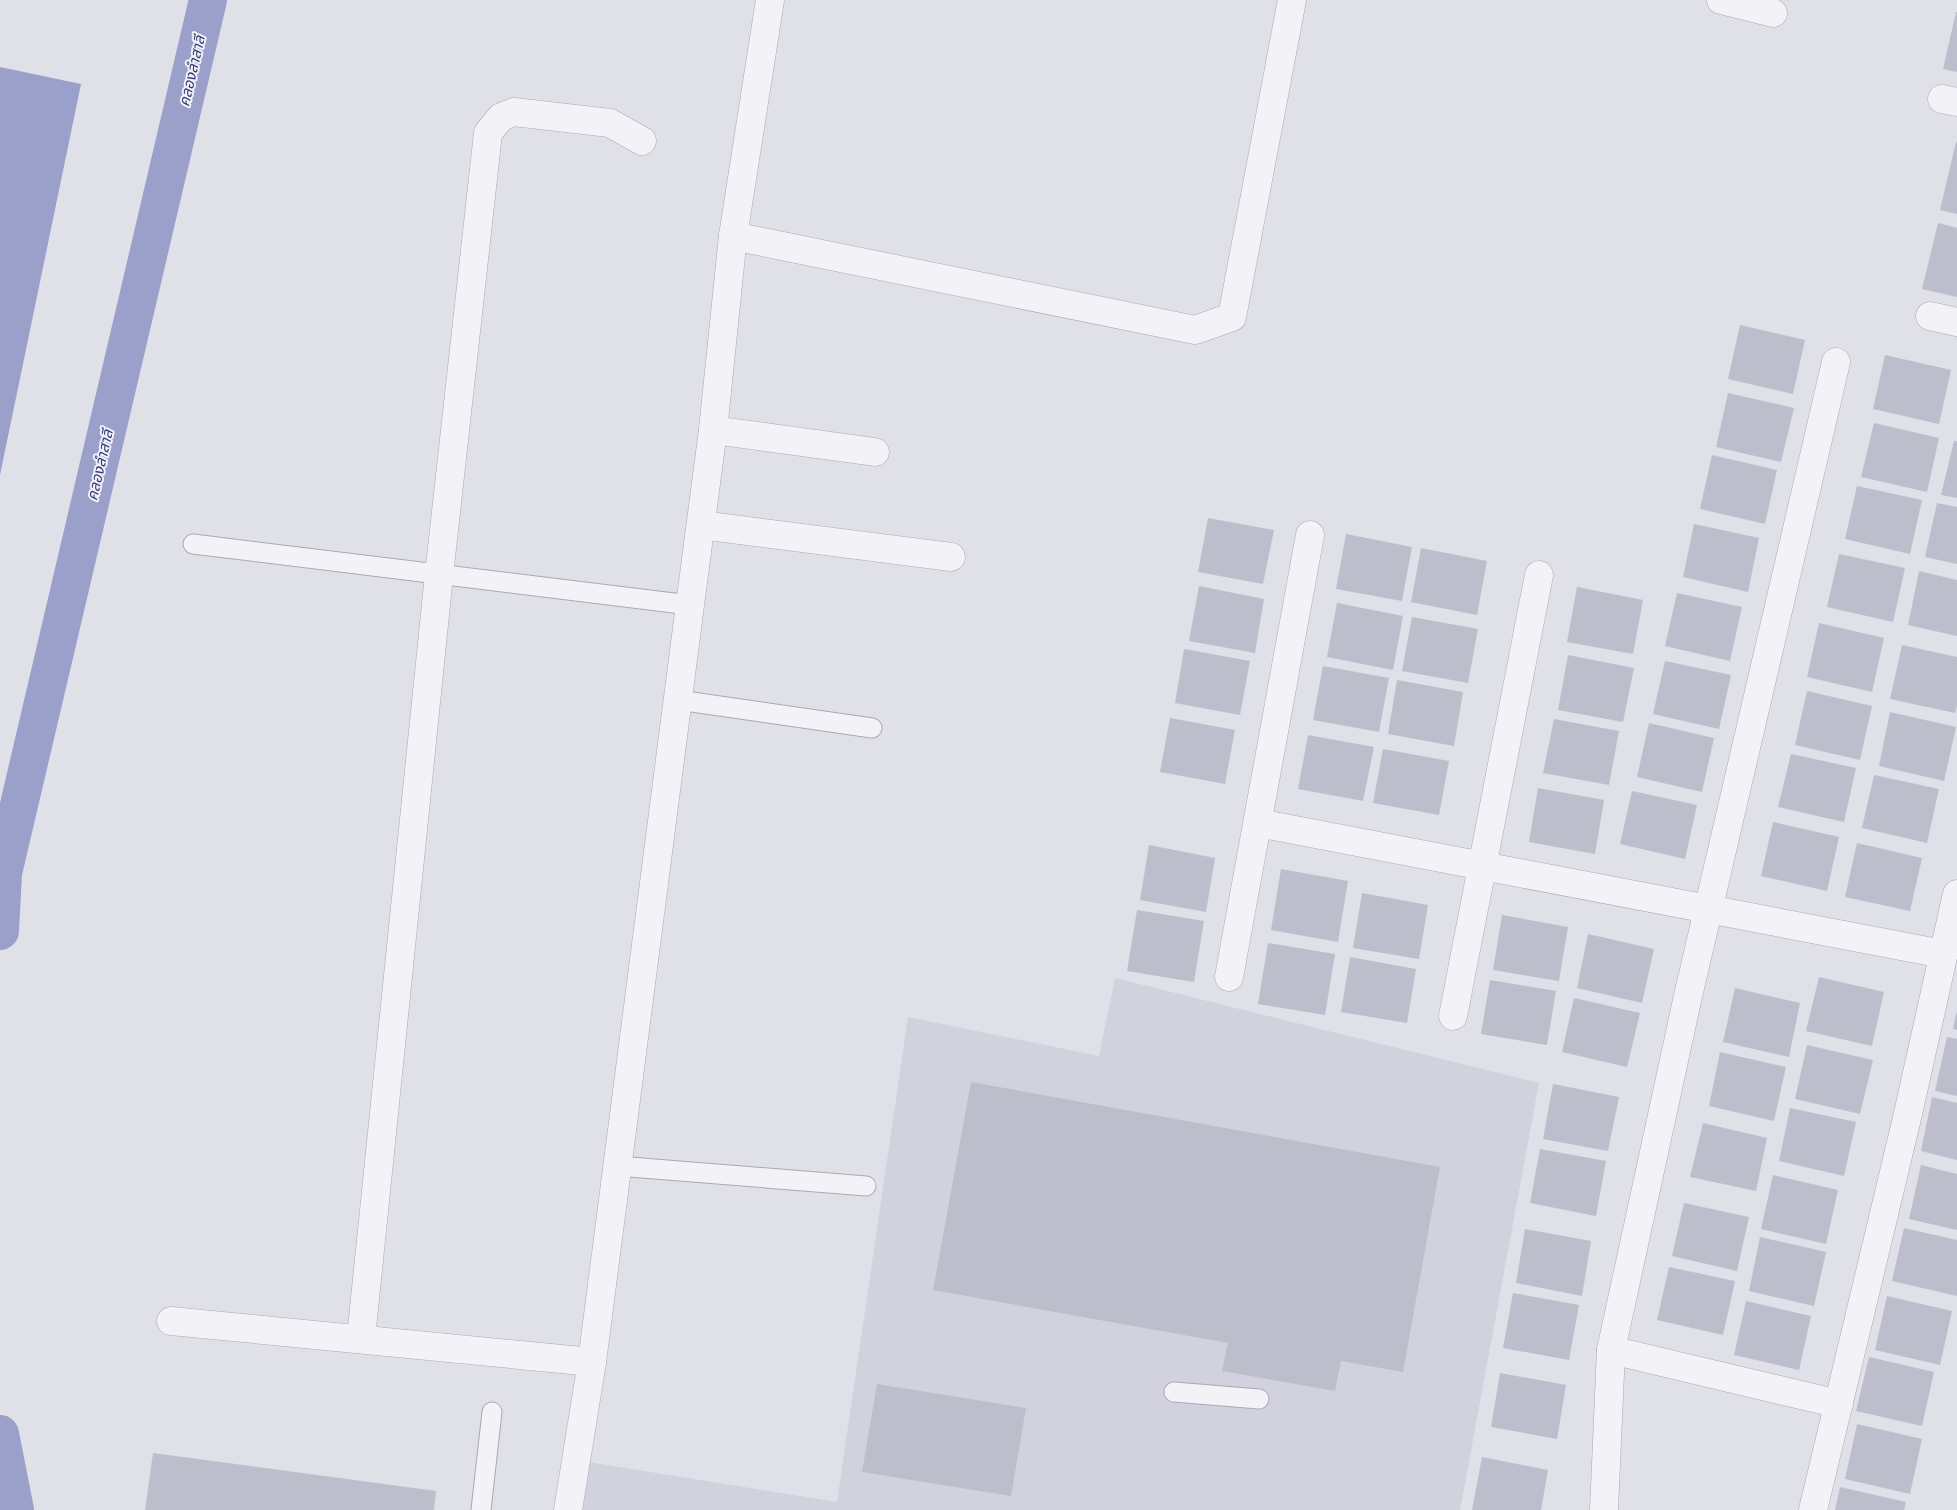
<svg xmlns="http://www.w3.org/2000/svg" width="1957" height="1510" viewBox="0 0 1957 1510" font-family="Lato,'Noto Sans Thai',sans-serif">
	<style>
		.built { fill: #d2d2de }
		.water { fill: #9aa0ca }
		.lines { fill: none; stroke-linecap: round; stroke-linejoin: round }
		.canal { stroke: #9aa0ca; stroke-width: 38 }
		.building { fill: #bdbdcc }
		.service-casing { stroke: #a9a9b7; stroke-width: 21 }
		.minor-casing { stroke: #a9a9b7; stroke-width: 29 }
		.service { stroke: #f3f3f7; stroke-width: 19 }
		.minor { stroke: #f3f3f7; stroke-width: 28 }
		.labels { text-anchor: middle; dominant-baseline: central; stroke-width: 4; stroke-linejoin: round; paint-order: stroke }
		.water-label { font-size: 15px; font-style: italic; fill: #313776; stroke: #f0f0f7 }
	</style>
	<rect width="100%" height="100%" fill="#e0e0e9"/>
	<polygon class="built" points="1115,978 1539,1083 1460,1510 576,1510 582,1461 837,1502 908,1017 1099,1056"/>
	<polygon class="water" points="0,67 81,84 0,475"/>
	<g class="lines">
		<g class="canal">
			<polyline points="0,931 3,873 208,0"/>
			<polyline points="0,1434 15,1510"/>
		</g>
	</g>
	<g class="building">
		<polygon points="1956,12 1957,12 1957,72 1943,69"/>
		<polygon points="1956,142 1957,142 1957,214 1940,210"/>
		<polygon points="1938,223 1957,228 1957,297 1922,289"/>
		<polygon points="1740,325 1805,340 1793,394 1728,379"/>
		<polygon points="1885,355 1951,370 1939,424 1873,409"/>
		<polygon points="1728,393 1794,408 1781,462 1716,447"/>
		<polygon points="1874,423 1939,438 1927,492 1861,477"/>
		<polygon points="1954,441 1957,441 1957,498 1941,495"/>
		<polygon points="1712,455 1777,470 1765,524 1700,509"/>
		<polygon points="1857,486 1922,500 1910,554 1845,539"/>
		<polygon points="1937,503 1957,507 1957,564 1925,557"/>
		<polygon points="1208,518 1274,530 1263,584 1198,572"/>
		<polygon points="1694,524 1759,538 1748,592 1683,577"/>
		<polygon points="1346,534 1412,547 1402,601 1336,589"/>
		<polygon points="1421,548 1487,561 1477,615 1411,602"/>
		<polygon points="1839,554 1905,568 1893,622 1827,607"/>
		<polygon points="1919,571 1957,580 1957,636 1908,625"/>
		<polygon points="1199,586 1264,599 1255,653 1189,641"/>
		<polygon points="1577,587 1643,600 1633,654 1567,642"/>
		<polygon points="1677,593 1742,607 1730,661 1665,646"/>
		<polygon points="1337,603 1403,616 1393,670 1327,657"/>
		<polygon points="1412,617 1478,629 1468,683 1402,671"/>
		<polygon points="1819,623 1884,638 1872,692 1807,677"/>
		<polygon points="1902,645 1957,657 1957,706 1955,713 1890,699"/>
		<polygon points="1184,649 1250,661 1240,715 1175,703"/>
		<polygon points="1568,655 1634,668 1623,722 1558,710"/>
		<polygon points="1665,661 1731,675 1719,729 1653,714"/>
		<polygon points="1323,666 1389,678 1379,732 1313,720"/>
		<polygon points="1397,680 1463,692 1454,746 1388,734"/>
		<polygon points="1807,691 1872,706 1860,760 1795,745"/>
		<polygon points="1890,712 1956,727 1944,781 1879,766"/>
		<polygon points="1170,718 1235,730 1225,784 1160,772"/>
		<polygon points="1554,719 1619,731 1609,785 1543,773"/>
		<polygon points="1649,723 1714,738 1702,792 1637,777"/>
		<polygon points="1308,735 1374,747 1363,801 1298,789"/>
		<polygon points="1383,749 1449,761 1439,815 1373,803"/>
		<polygon points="1791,754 1856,768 1844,822 1778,807"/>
		<polygon points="1874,775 1939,789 1927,843 1862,828"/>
		<polygon points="1538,788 1604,800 1595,854 1529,842"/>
		<polygon points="1632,791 1697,805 1685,859 1620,844"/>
		<polygon points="1773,822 1839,837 1827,891 1761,876"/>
		<polygon points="1857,843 1922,858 1910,911 1845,897"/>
		<polygon points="1149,845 1215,858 1206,912 1140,900"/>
		<polygon points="1281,869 1348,881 1338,942 1271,930"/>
		<polygon points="1362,893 1428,905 1419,959 1353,948"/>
		<polygon points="1137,910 1204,921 1194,982 1127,971"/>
		<polygon points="1502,915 1568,927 1559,981 1493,970"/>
		<polygon points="1588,934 1654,949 1642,1003 1577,988"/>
		<polygon points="1268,943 1335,954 1325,1015 1258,1004"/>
		<polygon points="1350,957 1416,969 1407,1023 1341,1012"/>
		<polygon points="1819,977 1884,992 1872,1046 1806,1031"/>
		<polygon points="1490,980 1556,991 1547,1045 1481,1034"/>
		<polygon points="1735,988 1800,1003 1789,1057 1723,1042"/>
		<polygon points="1574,998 1640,1013 1627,1067 1562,1052"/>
		<polygon points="1956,1013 1957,1014 1957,1030 1953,1029"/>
		<polygon points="1947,1037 1957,1039 1957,1096 1935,1091"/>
		<polygon points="1807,1045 1873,1060 1860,1114 1795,1099"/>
		<polygon points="1720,1052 1786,1067 1774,1121 1709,1106"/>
		<polygon points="971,1082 1440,1167 1403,1372 1341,1361 1335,1391 1222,1371 1228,1343 933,1290"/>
		<polygon points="1553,1084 1619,1097 1608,1151 1543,1139"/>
		<polygon points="1932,1097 1957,1103 1957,1160 1921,1151"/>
		<polygon points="1790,1108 1856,1122 1844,1176 1779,1161"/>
		<polygon points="1703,1123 1767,1138 1756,1191 1690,1177"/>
		<polygon points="1540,1149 1606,1161 1596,1216 1530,1203"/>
		<polygon points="1921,1165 1957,1174 1957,1230 1909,1219"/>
		<polygon points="1773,1175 1838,1190 1826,1244 1761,1229"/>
		<polygon points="1684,1203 1749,1217 1737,1271 1672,1256"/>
		<polygon points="1904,1228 1957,1240 1957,1296 1892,1281"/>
		<polygon points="1525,1229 1591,1241 1582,1296 1516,1283"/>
		<polygon points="1760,1237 1826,1252 1814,1306 1749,1291"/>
		<polygon points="1669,1267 1735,1281 1723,1335 1657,1320"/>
		<polygon points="1513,1293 1579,1305 1569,1360 1503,1348"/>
		<polygon points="1887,1296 1952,1311 1940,1365 1875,1350"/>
		<polygon points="1746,1301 1811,1316 1799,1370 1734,1355"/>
		<polygon points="1869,1357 1934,1372 1922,1426 1856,1411"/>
		<polygon points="1500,1373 1566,1385 1557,1439 1491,1427"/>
		<polygon points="877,1384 1026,1408 1011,1496 862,1472"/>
		<polygon points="1857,1424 1922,1439 1910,1494 1845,1479"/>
		<polygon points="153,1453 436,1491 434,1510 145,1510"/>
		<polygon points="1482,1457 1548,1470 1541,1510 1472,1510"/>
		<polygon points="1840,1487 1906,1502 1904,1510 1835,1510"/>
	</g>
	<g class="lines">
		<defs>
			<g id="service">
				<polyline points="193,544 690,605"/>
				<polyline points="678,700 872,728"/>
				<polyline points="617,1166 866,1186"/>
				<polyline points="1174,1392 1259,1399"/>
				<polyline points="481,1510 492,1412"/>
			</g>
			<g id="minor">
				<polyline points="1721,0 1773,13"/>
				<polyline points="1942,99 1957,102"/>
				<polyline points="733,236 1195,330 1232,317 1292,0"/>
				<polyline points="1930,316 1957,322"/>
				<polyline points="713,430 875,452"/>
				<polyline points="701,525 951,557"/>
				<polyline points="1258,823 1943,954"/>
				<polyline points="1229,977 1310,535"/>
				<polyline points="1453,1016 1539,575"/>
				<polyline points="171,1321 592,1362"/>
				<polyline points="361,1338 439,575 488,133 501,117 514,112 610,123 642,141"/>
				<polyline points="1611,1350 1839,1404"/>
				<polyline points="568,1510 592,1362 690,605 713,430 733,236 770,0"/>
				<polyline points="1604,1510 1611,1350 1688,996 1836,362"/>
				<polyline points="1813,1510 1907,1118 1957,894"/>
			</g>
		</defs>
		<use href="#service" class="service-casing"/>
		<use href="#minor" class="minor-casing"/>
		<use href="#service" class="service"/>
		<use href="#minor" class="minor"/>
	</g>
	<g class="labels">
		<g class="water-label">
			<text transform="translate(191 71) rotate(-77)">คลองลำสาลี</text>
			<text transform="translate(99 465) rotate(-77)">คลองลำสาลี</text>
		</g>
	</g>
</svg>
